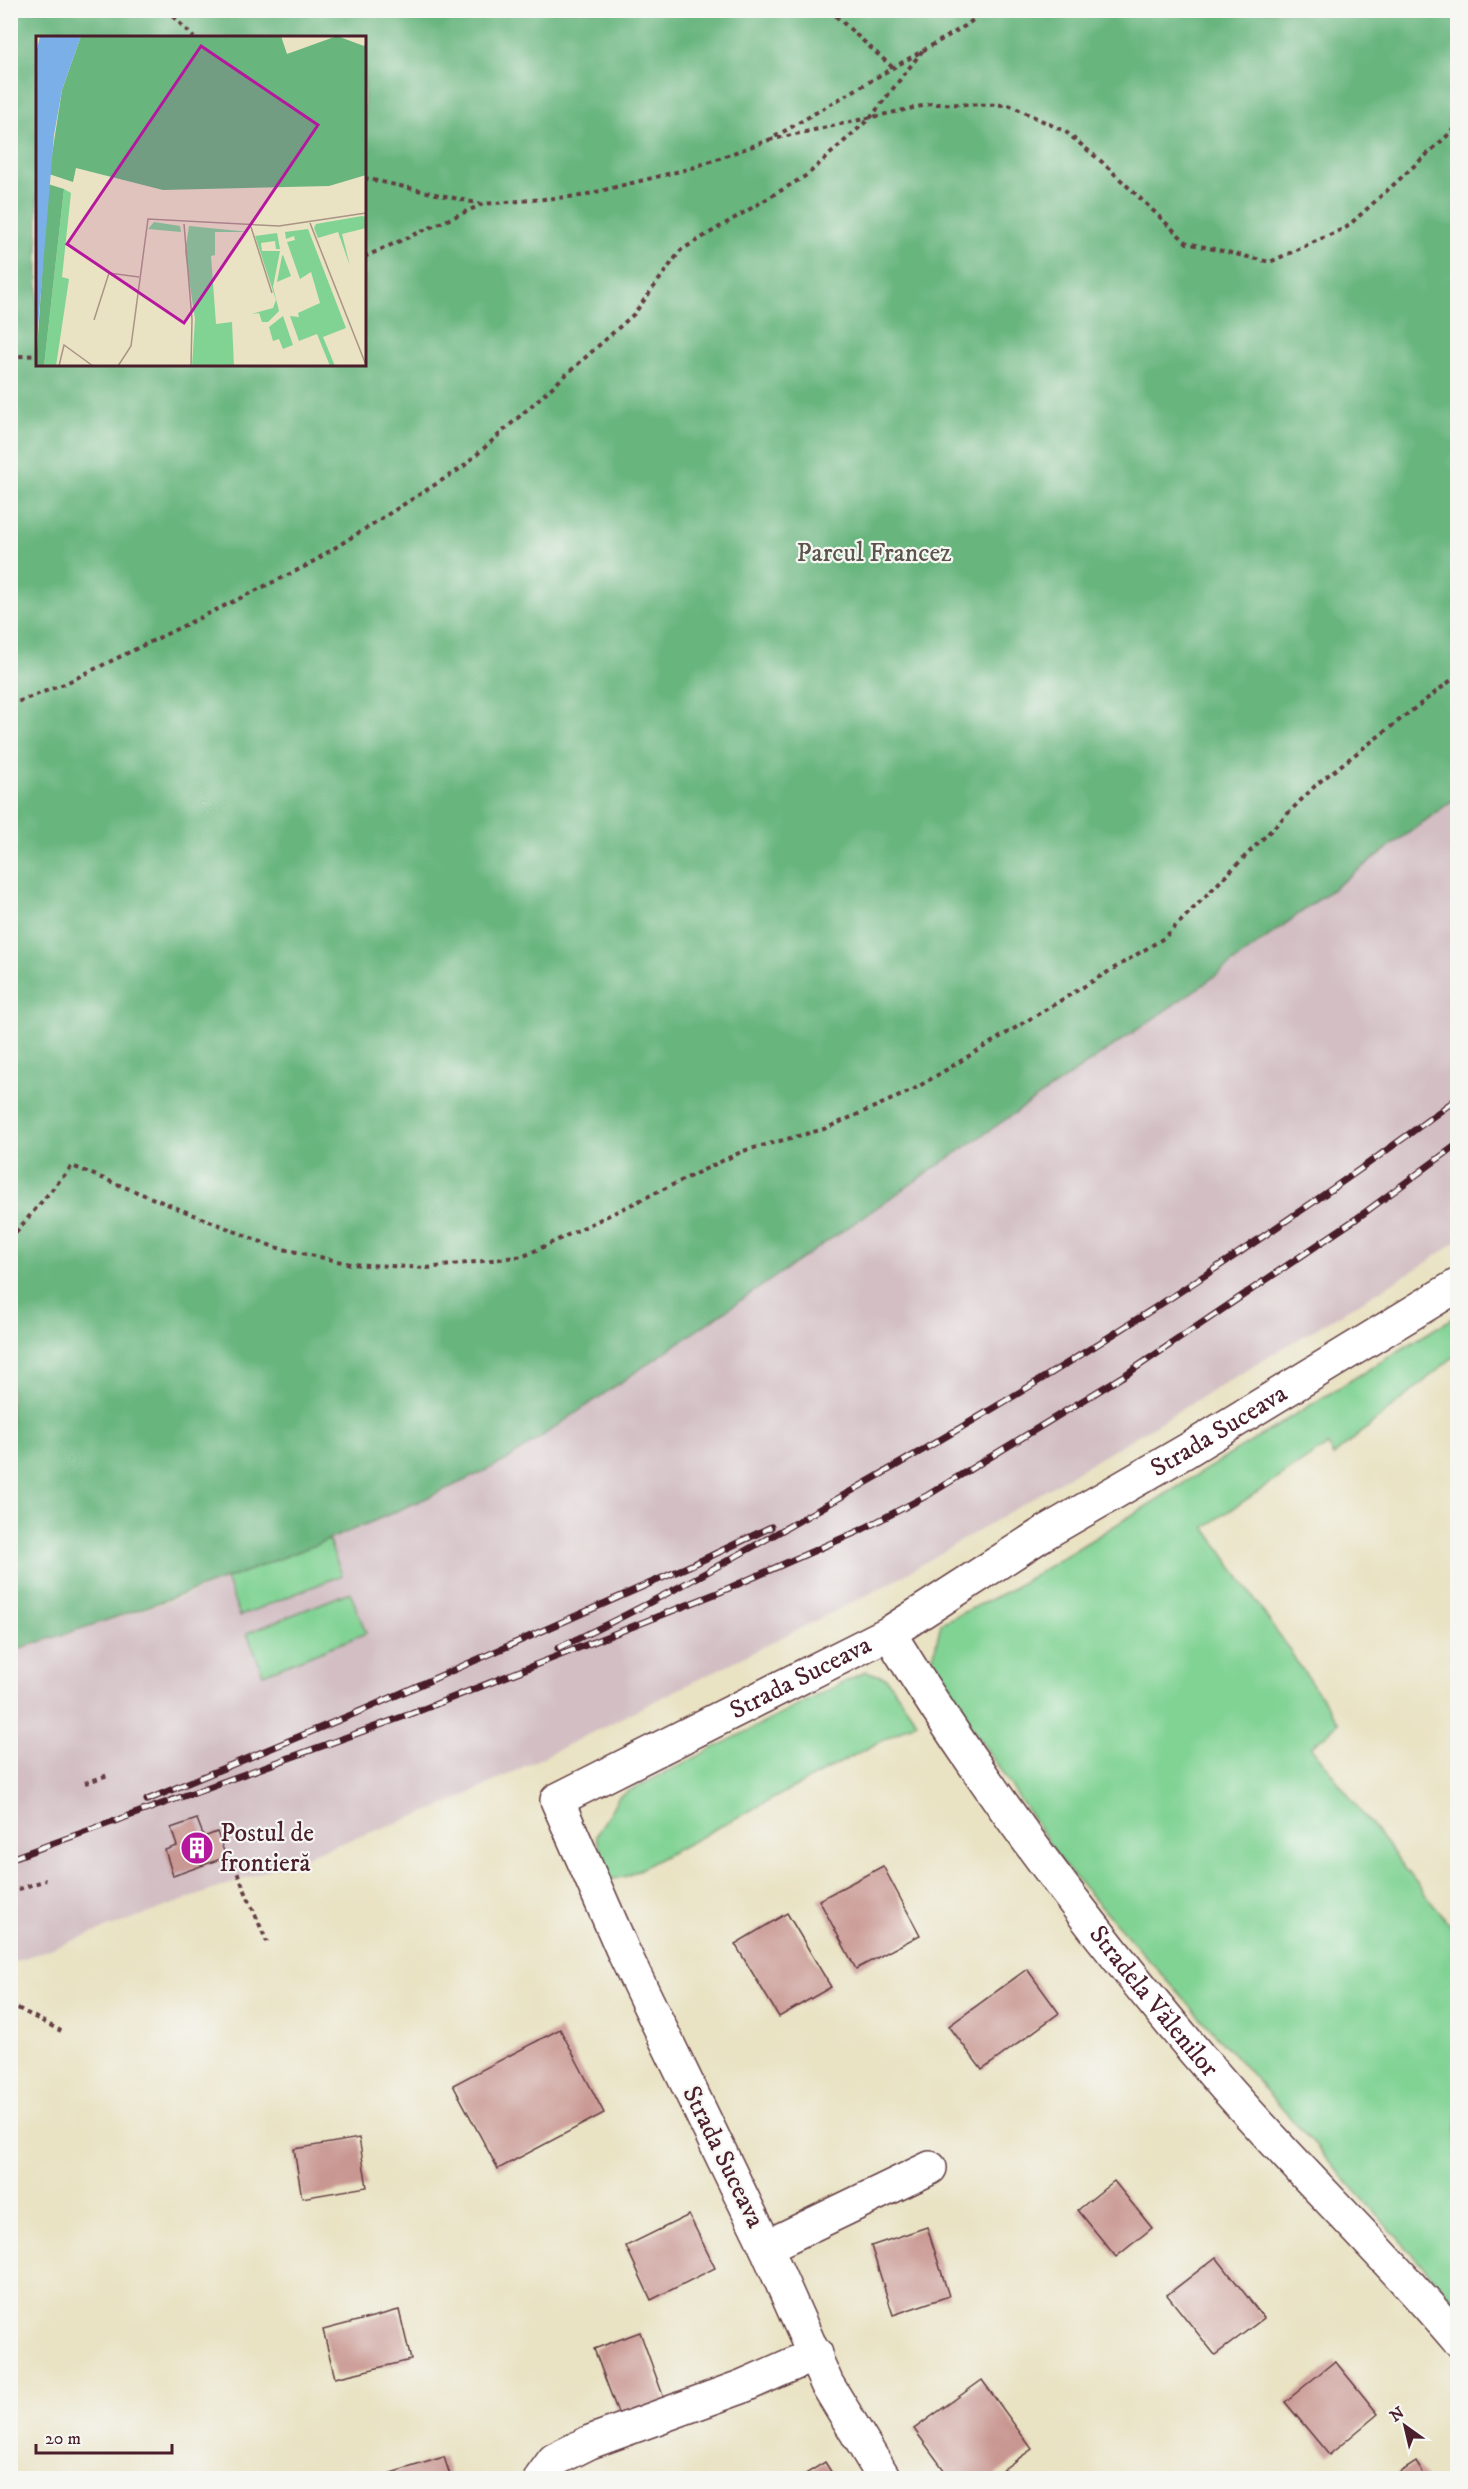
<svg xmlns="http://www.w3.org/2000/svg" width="1468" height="2489" viewBox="0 0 1468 2489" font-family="'IM FELL DW Pica',serif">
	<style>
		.industrial { fill: #d2bec3 }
		.green { fill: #81d394; stroke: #667960; stroke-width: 1.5 }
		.forest { fill: #68b57e; stroke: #596a54; stroke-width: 1.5; fill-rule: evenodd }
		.building { fill: #c99792 }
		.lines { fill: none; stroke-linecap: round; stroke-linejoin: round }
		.minor-casing { stroke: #623c42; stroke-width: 36 }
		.path { stroke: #623c42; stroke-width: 4; stroke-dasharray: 4.5 4.5; stroke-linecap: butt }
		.minor { stroke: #fff; stroke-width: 33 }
		.rail-casing { stroke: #4a1f2b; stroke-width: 7 }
		.rail { stroke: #f6f6f2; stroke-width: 4.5; stroke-dasharray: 14; stroke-linecap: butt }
		.labels { text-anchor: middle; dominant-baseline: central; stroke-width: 4.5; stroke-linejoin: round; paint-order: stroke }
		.park-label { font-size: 26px; fill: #5a554a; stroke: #f6f6f2 }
		.street-label { font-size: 26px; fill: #4a1f2b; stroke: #f6f6f2 }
		.poi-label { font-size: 26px; fill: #4a1f2b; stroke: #f6f6f2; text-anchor: start }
		.inset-road { fill: none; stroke: #a99486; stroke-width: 1.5 }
		.view { fill: #b5179e; fill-opacity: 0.15; stroke: #b5179e; stroke-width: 3 }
		.inset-edge { fill: none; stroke: #4a1f2b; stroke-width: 3 }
	</style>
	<rect width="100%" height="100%" fill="#f6f6f2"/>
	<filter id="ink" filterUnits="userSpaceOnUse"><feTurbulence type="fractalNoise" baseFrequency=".0167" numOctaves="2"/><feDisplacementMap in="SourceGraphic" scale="12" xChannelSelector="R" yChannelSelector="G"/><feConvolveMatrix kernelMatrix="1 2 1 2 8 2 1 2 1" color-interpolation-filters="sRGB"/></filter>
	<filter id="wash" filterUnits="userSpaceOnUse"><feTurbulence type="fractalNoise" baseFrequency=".008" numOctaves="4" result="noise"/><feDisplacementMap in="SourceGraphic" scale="24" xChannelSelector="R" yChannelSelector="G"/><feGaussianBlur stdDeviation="1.35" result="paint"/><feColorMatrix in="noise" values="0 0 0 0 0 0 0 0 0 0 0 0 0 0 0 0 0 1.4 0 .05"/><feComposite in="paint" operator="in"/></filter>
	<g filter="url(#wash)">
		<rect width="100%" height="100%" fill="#e9e2c3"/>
		<polygon class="industrial" points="1457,797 1457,1241 1429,1261 889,1584 449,1804 11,1963 11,1652 182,1597 440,1493 507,1460 1204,984"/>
		<g class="green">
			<polygon points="1457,1315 1457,1354 1333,1456 1328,1445 1205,1527 1339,1723 1311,1747 1457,1935 1457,2304 1063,1864 931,1666 941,1623 1010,1590"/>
			<polygon points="328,1539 342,1575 240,1616 226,1579"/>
			<polygon points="350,1592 366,1633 263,1674 247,1633"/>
			<polygon points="866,1671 886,1678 917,1722 627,1876 609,1880 596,1836 619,1796"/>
		</g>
		<path class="forest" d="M11 10 1457 11V797L1204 984 507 1460C348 1539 180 1598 11 1651ZM38 38H364V364H38Z"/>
		<g id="blocks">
			<g class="building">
				<polygon points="197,1819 204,1837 217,1832 226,1857 173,1876 165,1850 177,1846 171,1828"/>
				<polygon points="883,1866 920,1935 856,1969 819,1900"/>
				<polygon points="787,1913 831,1987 779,2017 735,1944"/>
				<polygon points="1027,1969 1059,2013 982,2070 949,2026"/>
				<polygon points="560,2029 604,2113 498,2169 453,2085"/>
				<polygon points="359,2138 367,2187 302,2198 294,2149"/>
				<polygon points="1114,2181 1152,2228 1116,2257 1078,2210"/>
				<polygon points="689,2215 715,2268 651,2300 626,2246"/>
				<polygon points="927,2227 949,2296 893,2315 871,2246"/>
				<polygon points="1216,2257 1264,2318 1215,2355 1167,2295"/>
				<polygon points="399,2310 411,2360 335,2378 323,2330"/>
				<polygon points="640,2332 666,2404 621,2421 594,2349"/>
				<polygon points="1335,2361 1378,2414 1329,2455 1285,2402"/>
				<polygon points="982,2380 1032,2449 991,2478 950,2478 914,2429"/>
				<polygon points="444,2457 451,2478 374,2478"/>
				<polygon points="825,2462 835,2478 799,2478"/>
				<polygon points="1416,2462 1426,2478 1391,2478"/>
			</g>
		</g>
	</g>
	<g filter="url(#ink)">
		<use href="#blocks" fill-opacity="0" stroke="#623c42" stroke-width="1.5"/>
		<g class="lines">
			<defs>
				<g id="minor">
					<path id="s1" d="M889 1633C987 1793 1097 1939 1220 2081 1296 2169 1382 2250 1458 2340"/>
					<polyline points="766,2247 930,2168"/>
					<polyline points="541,2478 554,2460 590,2442 741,2387 816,2354"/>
					<path id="s2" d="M884 2478 827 2384 766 2247 624 1953 557 1800 889 1633 1041 1535 1186 1451 1458 1285"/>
				</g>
			</defs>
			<use href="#minor" class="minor-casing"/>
			<g class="path">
				<polyline points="167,10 194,38"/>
				<polyline points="829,10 892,67"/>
				<polyline points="769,140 931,104 1009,105 1066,132 1102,162 1187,243 1270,262 1347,227 1458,126"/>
				<polyline points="364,178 481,204"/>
				<polyline points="364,257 483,204 580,196 692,168 769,140 965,26 986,10"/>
				<polyline points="10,357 38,355"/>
				<polyline points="10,705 64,684 306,566 463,467 634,314 681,250 807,175 871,117 923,50"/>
				<polyline points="10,1239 72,1166 274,1247 351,1264 427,1268 524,1256 743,1151 824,1129 911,1091 1164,938 1318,783 1458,675"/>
				<polyline points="85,1783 108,1775"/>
				<polyline points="234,1865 267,1942"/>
				<polyline points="10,1892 46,1880"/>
				<polyline points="10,2004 61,2031"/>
			</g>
			<use href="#minor" class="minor"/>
			<defs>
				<g id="rail">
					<path d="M558 1648C654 1603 746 1551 839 1498 1052 1378 1261 1245 1458 1098"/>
					<polyline points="147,1800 363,1710 696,1563 771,1527"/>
					<polyline points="10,1859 416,1712 720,1592 859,1531 928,1495 1128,1373 1356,1219 1458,1144"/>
				</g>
			</defs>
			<use href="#rail" class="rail-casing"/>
			<use href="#rail" class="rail"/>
		</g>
	</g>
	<defs>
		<symbol id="building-disc" viewBox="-11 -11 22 22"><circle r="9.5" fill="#b5179e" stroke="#f6f6f2"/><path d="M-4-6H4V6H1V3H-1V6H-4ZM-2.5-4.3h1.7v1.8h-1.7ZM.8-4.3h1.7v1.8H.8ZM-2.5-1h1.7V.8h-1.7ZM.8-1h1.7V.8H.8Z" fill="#fff"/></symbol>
	</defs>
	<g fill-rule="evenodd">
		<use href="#building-disc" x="178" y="1829" width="38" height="38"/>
	</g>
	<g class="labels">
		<g class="park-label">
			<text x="874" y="553">Parcul Francez</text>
		</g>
		<g class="street-label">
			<text stroke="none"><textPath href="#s2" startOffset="1512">Strada Suceava</textPath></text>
			<text stroke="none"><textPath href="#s2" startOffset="1026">Strada Suceava</textPath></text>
			<text stroke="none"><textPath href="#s1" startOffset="454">Stradela Vălenilor</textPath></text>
			<text transform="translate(723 2157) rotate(64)">Strada Suceava</text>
		</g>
		<g class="poi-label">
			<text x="220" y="1833">Postul de<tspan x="220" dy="30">frontieră</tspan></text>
		</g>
	</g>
	<g transform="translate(36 36)">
		<rect width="330" height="330" fill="#e9e2c3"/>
		<path d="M28 153 35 157 26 241 33 243 20 330H8ZM326 180 330 181V192L306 198 314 230 302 196 282 202 278 192 280 188ZM118 186 144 190 145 196 112 193ZM153 190 214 196H179V219L175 220 180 288 196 286 198 330H156L159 283 149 216ZM272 193 310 292 287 301 299 330H294L281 298 263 305 254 280 263 281 262 277 284 267 275 236 264 243 251 206 259 204 258 200 250 203 249 196ZM241 197 244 213H240L239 205 225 207 226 215H244L237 251 243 275 232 286H226L223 277 215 278 237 272 240 264 219 200ZM247 219 255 240 241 246 246 220ZM247 280 257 309 247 313 243 303 237 305 233 291Z" fill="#81d394"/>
		<path d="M45 0H245L251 18 301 0 328 10 330 7V139L293 150 127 154 40 132 37 146 13 138 26 54ZM12 148 28 153 8 330H0Z" fill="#68b57e"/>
		<path d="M4 0H45L26 54 18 99 0 316V18Z" fill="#7aafe8"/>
		<path class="inset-road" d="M274 187 330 329M148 188 156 283 155 330M215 191 236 257M58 284 73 237 103 241M23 330 28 309 57 330M82 330 95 310 112 183 243 190 330 177"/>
		<path class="view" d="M165 10 282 89 148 287 31 208Z"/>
		<rect width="330" height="330" class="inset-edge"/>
	</g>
	<rect width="1468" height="2489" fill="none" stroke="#f6f6f2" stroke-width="36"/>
	<g transform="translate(1405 2426) rotate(326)" stroke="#f6f6f2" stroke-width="4.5" paint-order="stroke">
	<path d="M0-4.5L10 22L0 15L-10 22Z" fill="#4a1f2b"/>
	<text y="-9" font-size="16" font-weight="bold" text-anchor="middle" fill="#4a1f2b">N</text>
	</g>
	<path d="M36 2444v9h136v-9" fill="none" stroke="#4a1f2b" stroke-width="3"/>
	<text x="45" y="2444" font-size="18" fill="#4a1f2b" stroke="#f6f6f2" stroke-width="4.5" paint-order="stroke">20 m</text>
</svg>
